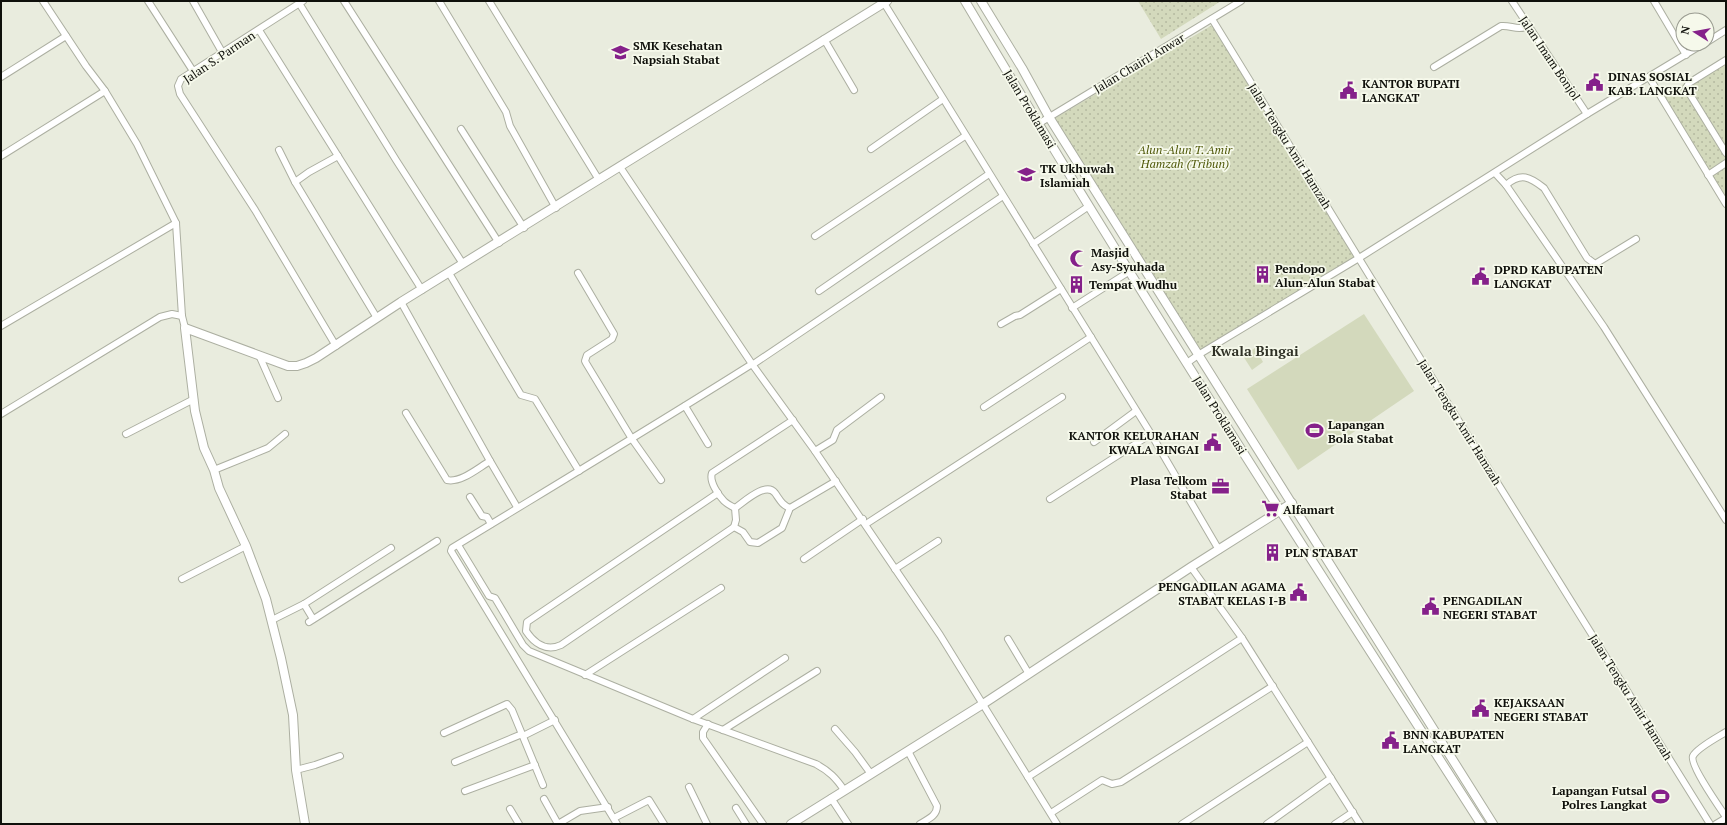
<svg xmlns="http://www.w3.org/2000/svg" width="1727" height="825" viewBox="0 0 1727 825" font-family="'PT Serif',serif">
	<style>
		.park { fill: url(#park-dots) }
		.pitch { fill: #d3d9bc }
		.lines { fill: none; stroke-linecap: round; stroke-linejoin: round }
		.street-casing { stroke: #acafa1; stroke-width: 8 }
		.secondary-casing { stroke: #acafa1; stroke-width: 10 }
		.street { stroke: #fff; stroke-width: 6 }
		.secondary { stroke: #fff; stroke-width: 8 }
		.labels { text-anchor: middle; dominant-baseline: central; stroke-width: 3.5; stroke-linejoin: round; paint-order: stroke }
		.poi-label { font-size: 12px; font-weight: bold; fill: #0f100b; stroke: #f6f9eb; text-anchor: start }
		.street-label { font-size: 12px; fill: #0f100b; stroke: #f6f9eb }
		.park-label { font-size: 12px; font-style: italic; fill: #4f5809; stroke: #f6f9eb }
		.quarter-label { font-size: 14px; font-weight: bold; fill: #2f3126; stroke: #f6f9eb }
	</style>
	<defs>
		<pattern id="park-dots" width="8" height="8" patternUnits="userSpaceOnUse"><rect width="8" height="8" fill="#d3d9bc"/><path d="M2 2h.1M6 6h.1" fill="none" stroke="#b4b9a0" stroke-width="1.8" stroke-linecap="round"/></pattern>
	</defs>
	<rect width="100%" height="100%" fill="#e9ecde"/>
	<g class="park">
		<polygon points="1138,1 1221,1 1161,39"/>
		<polygon points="1214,24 1357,258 1198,353 1052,120"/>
		<polygon points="1726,57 1726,200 1663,97"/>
	</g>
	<g class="pitch">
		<polygon points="1364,314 1414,391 1298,470 1247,389"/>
		<polygon points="1255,348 1263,362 1252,370 1243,356"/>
	</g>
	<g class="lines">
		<defs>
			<g id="street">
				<polyline points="43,1 86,66 105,91 137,144 176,223 182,316 185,328"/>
				<polyline points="148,1 193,71"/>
				<polyline points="193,1 222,52"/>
				<polyline points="303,1 181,79 178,86 180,94 255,210 336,346"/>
				<polyline points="344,1 499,243"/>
				<polyline points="439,1 506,112 510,126 556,208"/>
				<polyline points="489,1 599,180"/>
				<polyline points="1512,1 1587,114"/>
				<polyline points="1654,1 1686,55"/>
				<polyline points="299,3 396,160 463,264"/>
				<polyline points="884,3 1151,434 1219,550"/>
				<polyline points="1212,19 1447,402 1710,824"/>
				<polyline points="259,30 422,290"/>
				<polyline points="824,39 854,90"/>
				<polyline points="1707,42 1726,30"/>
				<polyline points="1726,60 1689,83 1686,88 1726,153"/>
				<path d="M1434 67 1501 26C1512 25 1516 31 1529 26"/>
				<polyline points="1,77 66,36"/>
				<polyline points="1649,77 1726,204"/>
				<polyline points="1038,124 1241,1"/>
				<polyline points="461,129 524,228"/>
				<polyline points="871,149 943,99"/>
				<polyline points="279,150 295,182 377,318"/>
				<polyline points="1,156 105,91"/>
				<polyline points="620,167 752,364 815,451 940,635 1057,824"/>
				<polyline points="1495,173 1506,185 1604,327 1726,520"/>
				<polyline points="1708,175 1726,163"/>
				<polyline points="295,182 309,172 338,156"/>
				<path d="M1506 185C1521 172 1530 177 1544 188L1587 258 1595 264 1636 239"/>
				<polyline points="815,236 965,136"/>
				<polyline points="1033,244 1089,206"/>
				<polyline points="449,273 521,395 535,399 579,471"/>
				<polyline points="578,273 614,334 612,339 587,355 585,361 586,363 632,439 661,480"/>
				<polyline points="819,291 989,174"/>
				<polyline points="401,302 490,461 517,507"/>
				<polyline points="1072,308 1130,271"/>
				<polyline points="1001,324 1015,316 1020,315 1061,289"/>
				<polyline points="1,326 176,223"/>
				<polyline points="259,355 278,398"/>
				<polyline points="1187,363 1198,355 1359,258 1587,114 1703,44"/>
				<polyline points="752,365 1003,196"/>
				<polyline points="685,406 708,444"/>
				<polyline points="984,407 1091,337"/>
				<path d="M406 413 447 480C461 483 478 468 490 461"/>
				<polyline points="1,414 160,317 172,314 182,316"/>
				<path d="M793 420 712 473C709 481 718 495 724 501 727 504 731 506 735 508L736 520 734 527 743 532 750 542 758 543 782 528 790 508 836 481"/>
				<polyline points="126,434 194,399"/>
				<polyline points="1094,442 1136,411"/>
				<polyline points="815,451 833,440 837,430 881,397"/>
				<polyline points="214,470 268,448 285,434"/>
				<path d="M718 493 527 622 526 631C534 643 546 652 561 645L734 527"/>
				<polyline points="470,497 482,516 487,517 491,524"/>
				<polyline points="1050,499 1151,434"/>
				<path d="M735 508C744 502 766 481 775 493 780 500 782 505 790 508"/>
				<polyline points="866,524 1062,397"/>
				<path d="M458 545 489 596 495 598 523 645 529 651 693 719 816 764C829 771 836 778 844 790"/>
				<polyline points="804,559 863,519"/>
				<polyline points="1191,567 1242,638 1360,824"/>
				<polyline points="895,569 938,541"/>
				<polyline points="182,579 246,546"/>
				<polyline points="304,604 391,548"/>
				<polyline points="272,620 304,604 313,619"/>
				<polyline points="309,622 437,541"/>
				<polyline points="1008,639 1029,674"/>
				<polyline points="585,675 721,588"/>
				<polyline points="693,719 785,658"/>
				<polyline points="708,724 703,732 703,738 763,824"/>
				<polyline points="835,729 855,752 871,774"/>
				<polyline points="723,730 817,671"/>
				<path d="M1726 732C1718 737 1697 748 1693 756 1689 764 1720 808 1726 817"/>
				<polyline points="444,733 507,704 512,710 543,785"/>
				<polyline points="523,736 555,720"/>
				<path d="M908 751 937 806C937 816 928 819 920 824"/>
				<polyline points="455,762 522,734"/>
				<polyline points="296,770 315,765 340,756"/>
				<polyline points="1028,777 1242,638"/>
				<polyline points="689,787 707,824"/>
				<polyline points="465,791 535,765"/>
				<polyline points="831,798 848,824"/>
				<polyline points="544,799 558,824 580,811 608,807"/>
				<polyline points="736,808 746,824"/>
				<polyline points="510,809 519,824"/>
				<polyline points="1051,813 1102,780 1112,784 1121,782 1273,686"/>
				<polyline points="614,818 649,800 664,824"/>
				<path d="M617 824 451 551 452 548C552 487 652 427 752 364"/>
				<polyline points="1182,824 1308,742"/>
				<polyline points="1267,824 1331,778"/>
				<polyline points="1335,824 1353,812"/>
				<polyline points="1716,824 1726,818"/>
			</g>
			<g id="secondary">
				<path d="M965 1C1130 280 1306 551 1481 824"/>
				<polyline points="981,1 1022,68 1049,117 1493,824"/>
				<polyline points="305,824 296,770 293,715 281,658 266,599 246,546 219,488 214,470 204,448 195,411 185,328 288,366 297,366 306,363 316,358 401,302 887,1"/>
				<polyline points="791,824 983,704 1191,567 1292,503"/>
			</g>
		</defs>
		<use href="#street" class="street-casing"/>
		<use href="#secondary" class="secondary-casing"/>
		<use href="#street" class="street"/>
		<use href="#secondary" class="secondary"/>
	</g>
	<defs>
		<symbol id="school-bare" viewBox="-9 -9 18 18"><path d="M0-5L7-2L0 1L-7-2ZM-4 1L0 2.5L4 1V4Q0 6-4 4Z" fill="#85218a" stroke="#f6f9eb" stroke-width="2.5" paint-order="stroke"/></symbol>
		<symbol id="civic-bare" viewBox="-9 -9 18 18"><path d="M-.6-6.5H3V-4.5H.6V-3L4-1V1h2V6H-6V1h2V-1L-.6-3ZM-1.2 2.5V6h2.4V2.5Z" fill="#85218a" stroke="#f6f9eb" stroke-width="2.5" paint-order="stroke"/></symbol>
		<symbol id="mosque-bare" viewBox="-9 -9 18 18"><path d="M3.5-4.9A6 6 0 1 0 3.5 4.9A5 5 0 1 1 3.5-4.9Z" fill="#85218a" stroke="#f6f9eb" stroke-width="2.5" paint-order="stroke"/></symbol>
		<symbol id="building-bare" viewBox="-9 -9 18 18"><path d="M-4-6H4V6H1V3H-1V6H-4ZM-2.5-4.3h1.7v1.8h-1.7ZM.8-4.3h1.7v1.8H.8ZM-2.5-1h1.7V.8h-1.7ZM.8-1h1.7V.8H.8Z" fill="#85218a" stroke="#f6f9eb" stroke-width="2.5" paint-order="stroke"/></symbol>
		<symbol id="stadium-bare" viewBox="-9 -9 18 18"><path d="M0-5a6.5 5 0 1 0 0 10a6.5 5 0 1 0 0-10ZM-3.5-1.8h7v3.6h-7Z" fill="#85218a" stroke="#f6f9eb" stroke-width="2.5" paint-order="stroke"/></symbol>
		<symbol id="office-bare" viewBox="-9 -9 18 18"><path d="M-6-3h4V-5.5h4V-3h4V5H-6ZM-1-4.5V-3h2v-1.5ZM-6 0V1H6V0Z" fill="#85218a" stroke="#f6f9eb" stroke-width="2.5" paint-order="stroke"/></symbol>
		<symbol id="supermarket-bare" viewBox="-9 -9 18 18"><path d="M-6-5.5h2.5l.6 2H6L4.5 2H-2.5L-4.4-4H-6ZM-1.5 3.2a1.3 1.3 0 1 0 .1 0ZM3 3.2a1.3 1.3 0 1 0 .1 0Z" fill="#85218a" stroke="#f6f9eb" stroke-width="2.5" paint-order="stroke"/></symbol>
	</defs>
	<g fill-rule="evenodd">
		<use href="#school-bare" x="608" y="40" width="25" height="25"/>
		<use href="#civic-bare" x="1582" y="70" width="25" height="25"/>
		<use href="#civic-bare" x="1336" y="78" width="25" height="25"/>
		<use href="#school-bare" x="1014" y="162" width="25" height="25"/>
		<use href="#mosque-bare" x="1066" y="246" width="25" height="25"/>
		<use href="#building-bare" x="1250" y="262" width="25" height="25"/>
		<use href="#civic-bare" x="1468" y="264" width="25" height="25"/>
		<use href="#building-bare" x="1064" y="272" width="25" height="25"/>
		<use href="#stadium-bare" x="1302" y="418" width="25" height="25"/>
		<use href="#civic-bare" x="1200" y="430" width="25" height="25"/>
		<use href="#office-bare" x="1208" y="474" width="25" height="25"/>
		<use href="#supermarket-bare" x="1258" y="496" width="25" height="25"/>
		<use href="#building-bare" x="1260" y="540" width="25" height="25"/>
		<use href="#civic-bare" x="1286" y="580" width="25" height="25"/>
		<use href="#civic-bare" x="1418" y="594" width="25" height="25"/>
		<use href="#civic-bare" x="1468" y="696" width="25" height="25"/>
		<use href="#civic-bare" x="1378" y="728" width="25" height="25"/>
		<use href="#stadium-bare" x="1648" y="784" width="25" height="25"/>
	</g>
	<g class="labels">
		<g class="poi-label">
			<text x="633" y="45">SMK Kesehatan<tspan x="633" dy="14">Napsiah Stabat</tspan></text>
			<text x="1608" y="76">DINAS SOSIAL<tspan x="1608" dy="14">KAB. LANGKAT</tspan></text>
			<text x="1362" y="83">KANTOR BUPATI<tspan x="1362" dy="14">LANGKAT</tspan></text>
			<text x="1040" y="168">TK Ukhuwah<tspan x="1040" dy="14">Islamiah</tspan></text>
			<text x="1091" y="252">Masjid<tspan x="1091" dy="14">Asy-Syuhada</tspan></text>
			<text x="1275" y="268">Pendopo<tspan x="1275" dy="14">Alun-Alun Stabat</tspan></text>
			<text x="1494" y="269">DPRD KABUPATEN<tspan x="1494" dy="14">LANGKAT</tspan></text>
			<text x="1089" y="284">Tempat Wudhu</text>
			<text x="1328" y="424">Lapangan<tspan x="1328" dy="14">Bola Stabat</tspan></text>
			<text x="1199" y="435" text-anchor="end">KANTOR KELURAHAN<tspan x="1199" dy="14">KWALA BINGAI</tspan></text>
			<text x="1207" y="480" text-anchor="end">Plasa Telkom<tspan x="1207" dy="14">Stabat</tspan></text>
			<text x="1283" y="509">Alfamart</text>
			<text x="1285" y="552">PLN STABAT</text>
			<text x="1286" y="586" text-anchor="end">PENGADILAN AGAMA<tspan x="1286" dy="14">STABAT KELAS I-B</tspan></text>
			<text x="1443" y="600">PENGADILAN<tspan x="1443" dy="14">NEGERI STABAT</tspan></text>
			<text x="1494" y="702">KEJAKSAAN<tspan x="1494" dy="14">NEGERI STABAT</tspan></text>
			<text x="1403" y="734">BNN KABUPATEN<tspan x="1403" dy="14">LANGKAT</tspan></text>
			<text x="1647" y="790" text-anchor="end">Lapangan Futsal<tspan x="1647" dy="14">Polres Langkat</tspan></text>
		</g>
		<g class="street-label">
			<text transform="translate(219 57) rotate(-34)">Jalan S. Parman</text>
			<text transform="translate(1550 58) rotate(56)">Jalan Imam Bonjol</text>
			<text transform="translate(1139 63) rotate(-31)">Jalan Chairil Anwar</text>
			<text transform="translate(1030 109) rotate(59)">Jalan Proklamasi</text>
			<text transform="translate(1290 146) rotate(58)">Jalan Tengku Amir Hamzah</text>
			<text transform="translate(1220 415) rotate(58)">Jalan Proklamasi</text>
			<text transform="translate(1460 422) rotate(58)">Jalan Tengku Amir Hamzah</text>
			<text transform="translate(1631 697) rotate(58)">Jalan Tengku Amir Hamzah</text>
		</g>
		<g class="park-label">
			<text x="1185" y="149">Alun-Alun T. Amir<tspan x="1185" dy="14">Hamzah (Tribun)</tspan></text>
		</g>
		<g class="quarter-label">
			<text x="1255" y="350">Kwala Bingai</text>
		</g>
	</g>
	<rect width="1727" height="825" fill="none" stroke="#0f100b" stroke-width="4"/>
	<g transform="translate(1695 32) rotate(281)"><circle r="19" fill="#f6f9eb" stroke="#9a9c91"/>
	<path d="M0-3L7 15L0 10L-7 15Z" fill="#85218a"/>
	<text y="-6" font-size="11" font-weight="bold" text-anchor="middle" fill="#0f100b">N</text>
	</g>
</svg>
